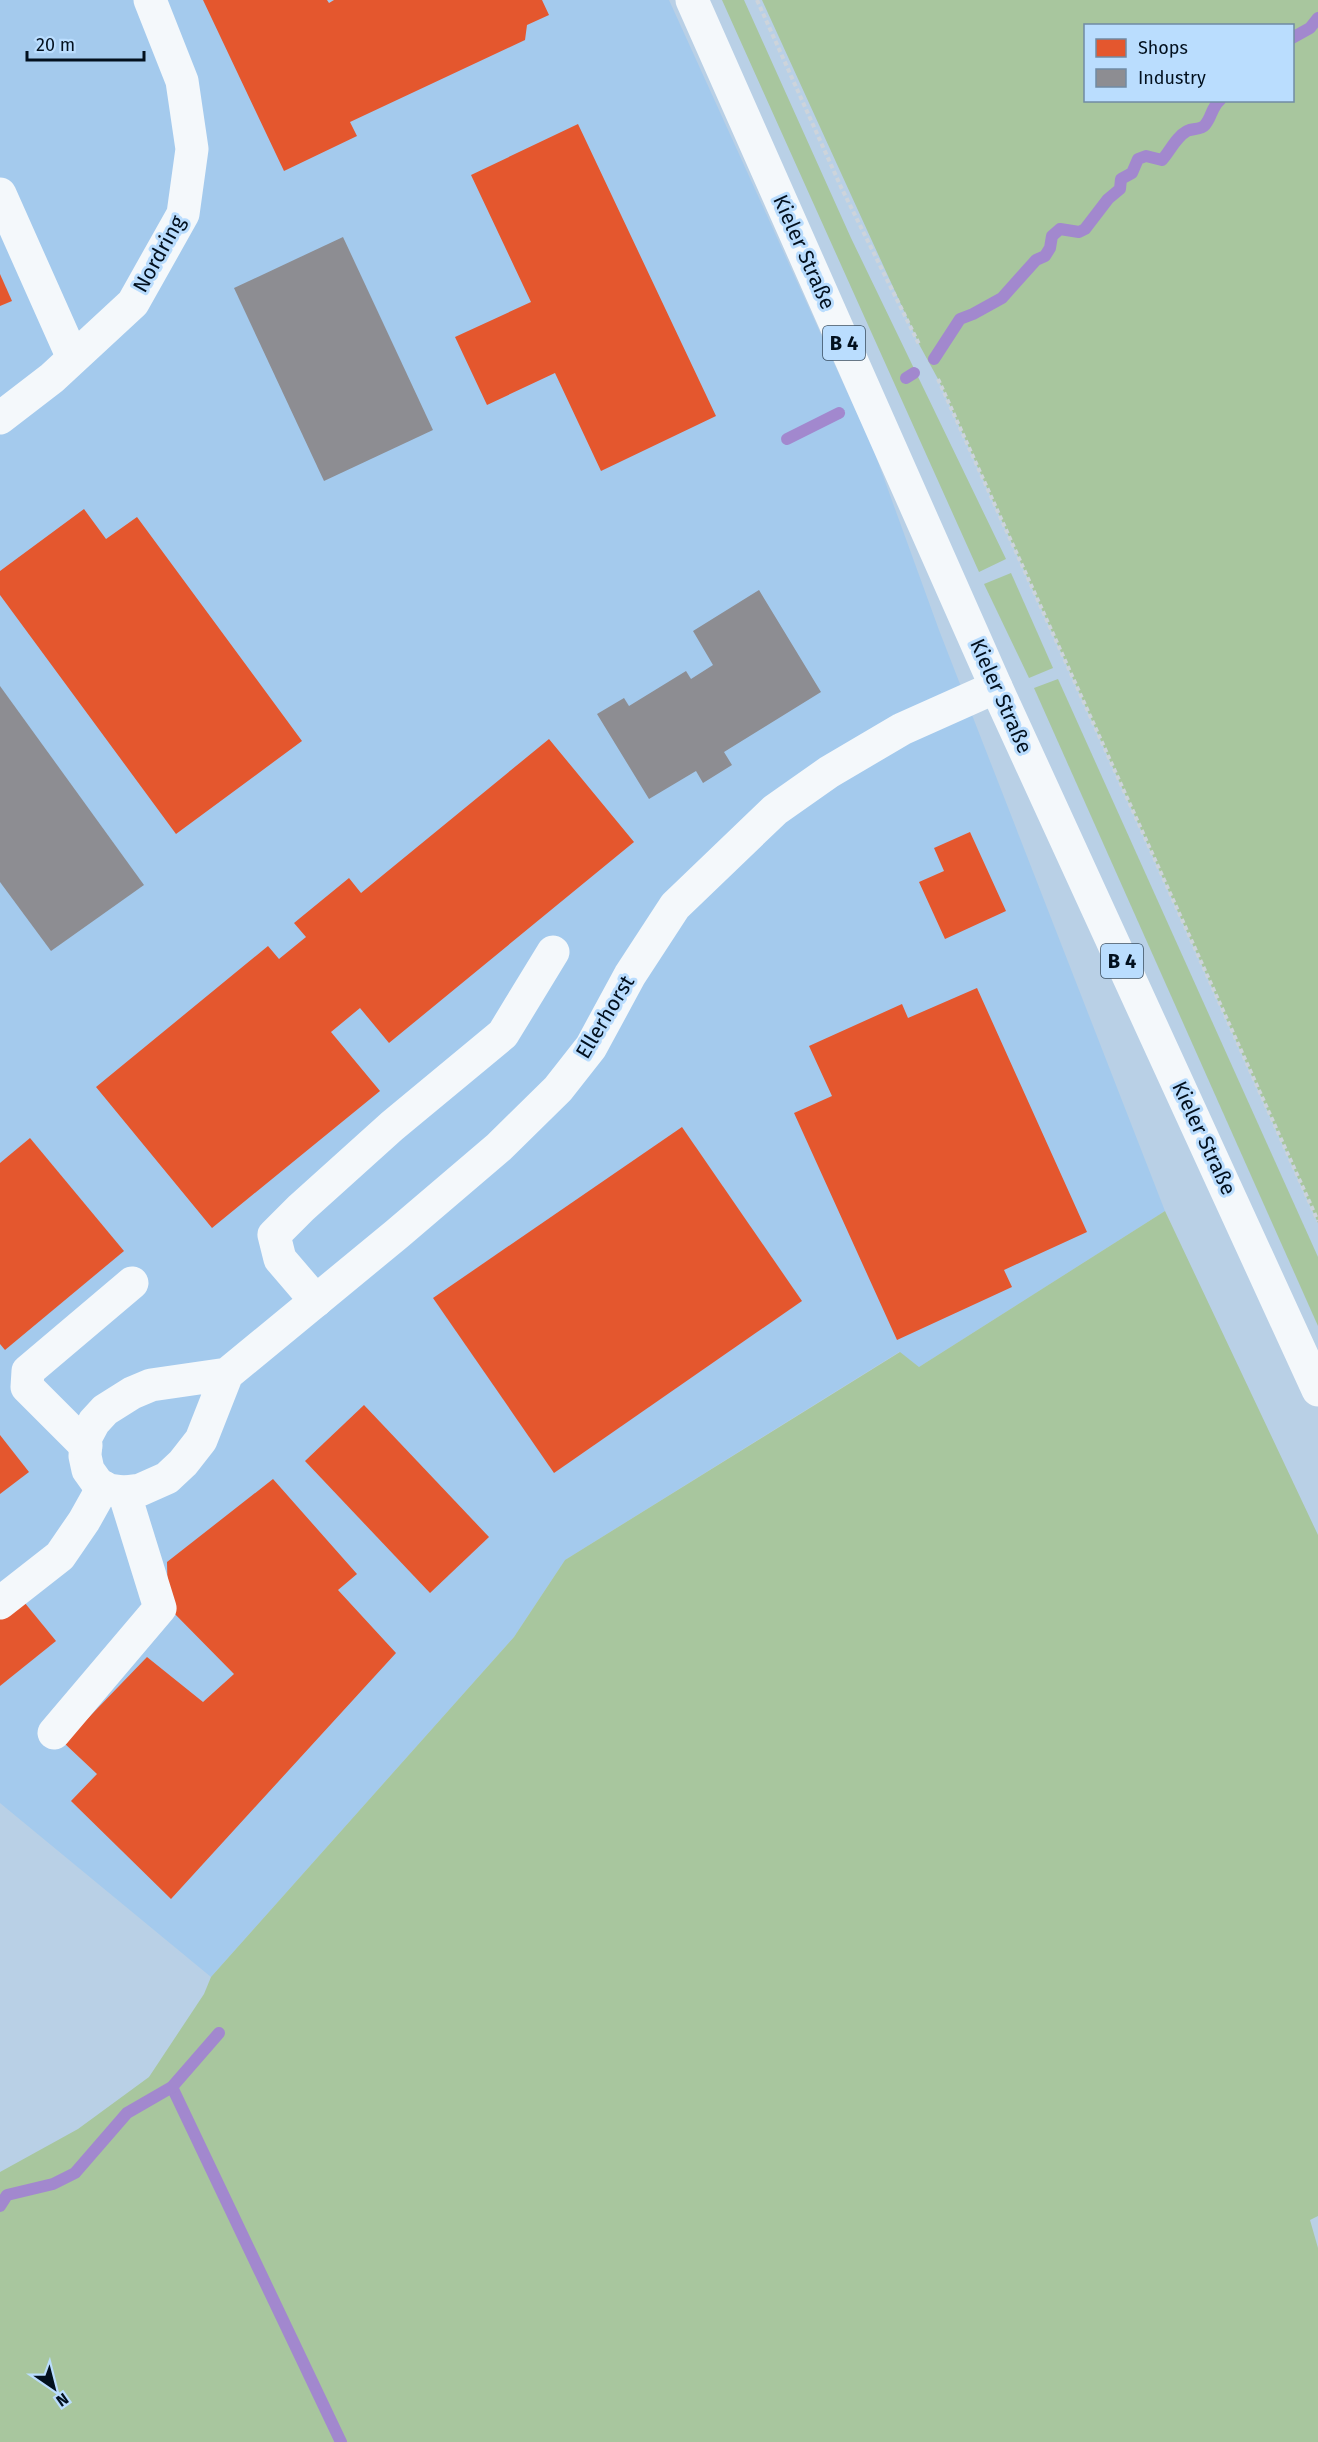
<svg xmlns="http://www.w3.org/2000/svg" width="1318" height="2442" viewBox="0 0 1318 2442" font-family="'Fira Sans',sans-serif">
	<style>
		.built { fill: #a4caed }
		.green { fill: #a8c69e; fill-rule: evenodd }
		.shops { fill: #e4572e }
		.industry { fill: #8d8d92 }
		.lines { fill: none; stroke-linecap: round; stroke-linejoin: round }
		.stream { stroke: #a288ce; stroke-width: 12 }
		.path { stroke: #cdd4db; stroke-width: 4; stroke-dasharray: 4.5 3; stroke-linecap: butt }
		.minor { stroke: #f4f8fb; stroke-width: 33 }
		.major { stroke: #f4f8fb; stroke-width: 33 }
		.labels { text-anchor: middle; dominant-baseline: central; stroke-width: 6; stroke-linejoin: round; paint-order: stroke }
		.shield { fill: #baddfe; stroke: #394e61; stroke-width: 1.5 }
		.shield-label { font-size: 20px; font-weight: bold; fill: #02101e }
		.street-label { font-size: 21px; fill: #02101e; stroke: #baddfe }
	</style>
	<rect width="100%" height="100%" fill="#b9d0e6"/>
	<polygon class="built" points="0,0 669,0 874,451 939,630 1165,1211 919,1367 899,1352 565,1560 514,1637 211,1977 0,1803"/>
	<g class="green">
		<polygon points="722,0 744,0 851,238 1006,559 979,572"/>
		<path d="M762 0H1318V1223L938 379 920 346ZM1086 26H1292V100H1086Z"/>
		<polygon points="1011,573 1053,668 1029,678 984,584"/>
		<polygon points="1058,679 1318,1257 1318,1326 1034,688"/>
		<polygon points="1165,1211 1318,1535 1318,2216 1310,2220 1318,2248 1318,2442 0,2442 0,2172 78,2129 149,2077 204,1994 211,1977 514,1637 565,1560 900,1352 919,1367"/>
	</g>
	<g class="shops">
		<polygon points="203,0 327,0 329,3 334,0 542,0 549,15 527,25 525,40 350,122 357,136 284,171"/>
		<polygon points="578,124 716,416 601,471 555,373 487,405 455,337 531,302 471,175"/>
		<polygon points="0,274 12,301 0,306"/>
		<polygon points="84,509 106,539 137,517 302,741 176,834 0,595 0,571"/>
		<polygon points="549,739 634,842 389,1043 360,1008 331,1032 380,1091 212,1228 96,1087 268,946 279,959 306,937 294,923 349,878 361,893"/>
		<polygon points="970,832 1006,911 945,939 919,882 944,871 934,848"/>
		<polygon points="977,988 1087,1232 1004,1270 1012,1287 897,1340 794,1113 832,1096 809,1046 902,1004 908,1018"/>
		<polygon points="682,1127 802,1301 554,1473 433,1298"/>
		<polygon points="30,1138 124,1251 5,1350 0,1344 0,1163"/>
		<polygon points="364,1405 489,1537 430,1593 305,1461"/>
		<polygon points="0,1435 29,1472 0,1494"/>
		<polygon points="273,1479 357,1574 338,1590 396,1653 171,1899 71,1801 97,1774 64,1743 147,1657 203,1702 234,1674 168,1607 167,1562"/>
		<polygon points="20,1597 56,1641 0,1686 0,1614"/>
	</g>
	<g class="industry">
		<polygon points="343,237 433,430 324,481 234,288"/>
		<polygon points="759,590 821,692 724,752 732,765 703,783 696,771 649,799 597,714 624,698 629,706 686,671 691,679 713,665 693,631"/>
		<polygon points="0,686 144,885 51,951 0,882"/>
	</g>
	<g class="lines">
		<g class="stream">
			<polyline points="1292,38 1310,28 1318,18"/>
			<path d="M934 359 960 319 973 314 1002 298 1036 260 1045 256 1050 248 1052 236 1060 229 1079 232 1085 229 1108 199 1120 189 1121 179 1132 173 1138 159 1146 156 1162 160C1170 151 1176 137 1187 131 1193 128 1201 130 1205 125 1212 117 1211 108 1220 100"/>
			<polyline points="906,378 914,373"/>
			<polyline points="787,439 839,413"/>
			<polyline points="172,2087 341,2442"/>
			<polyline points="0,2206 7,2195 53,2184 75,2173 127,2113 172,2087 219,2033"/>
		</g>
		<g class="path">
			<polyline points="757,0 841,187 920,346"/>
			<polyline points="938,379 1318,1221"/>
		</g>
		<g class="minor">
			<polyline points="0,194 73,358"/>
			<polyline points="0,418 52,378 133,303 183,214 192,149 182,81 150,0"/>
			<polyline points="316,1301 280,1259 274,1235 301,1208 392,1126 503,1034 553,952"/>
			<polyline points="227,1374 201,1440 183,1463 167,1478 140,1490 124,1492 109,1490 98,1484 88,1470 85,1456 86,1437 94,1422 105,1410 132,1393 151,1385 227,1374 397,1234 499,1147 558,1089 591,1047 630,975 675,906 775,810 829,772 902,729 996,687"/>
			<polyline points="86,1446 27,1387 28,1371 132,1283"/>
			<polyline points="0,1603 60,1556 84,1521 103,1487"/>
			<polyline points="54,1733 160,1608 124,1492"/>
		</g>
		<polyline class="major" points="692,0 996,687 1318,1390"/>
	</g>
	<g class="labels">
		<g class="shield">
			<rect x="823" y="326" width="42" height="34" rx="4.5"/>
			<rect x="1101" y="944" width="42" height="34" rx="4.5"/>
		</g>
		<g class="shield-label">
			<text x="844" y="343">B 4</text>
			<text x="1122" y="961">B 4</text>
		</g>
		<g class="street-label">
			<text transform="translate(804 252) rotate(66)">Kieler Straße</text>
			<text transform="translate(159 254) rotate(-61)">Nordring</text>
			<text transform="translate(1001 696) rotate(66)">Kieler Straße</text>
			<text transform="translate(605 1017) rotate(-59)">Ellerhorst</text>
			<text transform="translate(1204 1138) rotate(65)">Kieler Straße</text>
		</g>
	</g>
	<rect x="1084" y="24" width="210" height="78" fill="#baddfe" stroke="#708ba4" stroke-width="1.5"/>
	<rect x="1096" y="39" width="30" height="18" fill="#e4572e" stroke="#708ba4" stroke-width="1.5"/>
	<text x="1138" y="54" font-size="18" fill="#02101e">Shops</text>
	<rect x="1096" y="69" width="30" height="18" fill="#8d8d92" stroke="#708ba4" stroke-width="1.5"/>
	<text x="1138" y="84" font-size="18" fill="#02101e">Industry</text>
	<g transform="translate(54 2388) rotate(145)" stroke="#baddfe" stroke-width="4.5" paint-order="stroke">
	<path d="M0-4.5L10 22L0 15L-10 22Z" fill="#02101e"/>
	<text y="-9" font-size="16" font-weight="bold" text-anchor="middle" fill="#02101e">N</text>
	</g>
	<path d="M27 51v9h117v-9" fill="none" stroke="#02101e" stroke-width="3"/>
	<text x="36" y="51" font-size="18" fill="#02101e" stroke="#baddfe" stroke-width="4.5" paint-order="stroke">20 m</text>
</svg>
